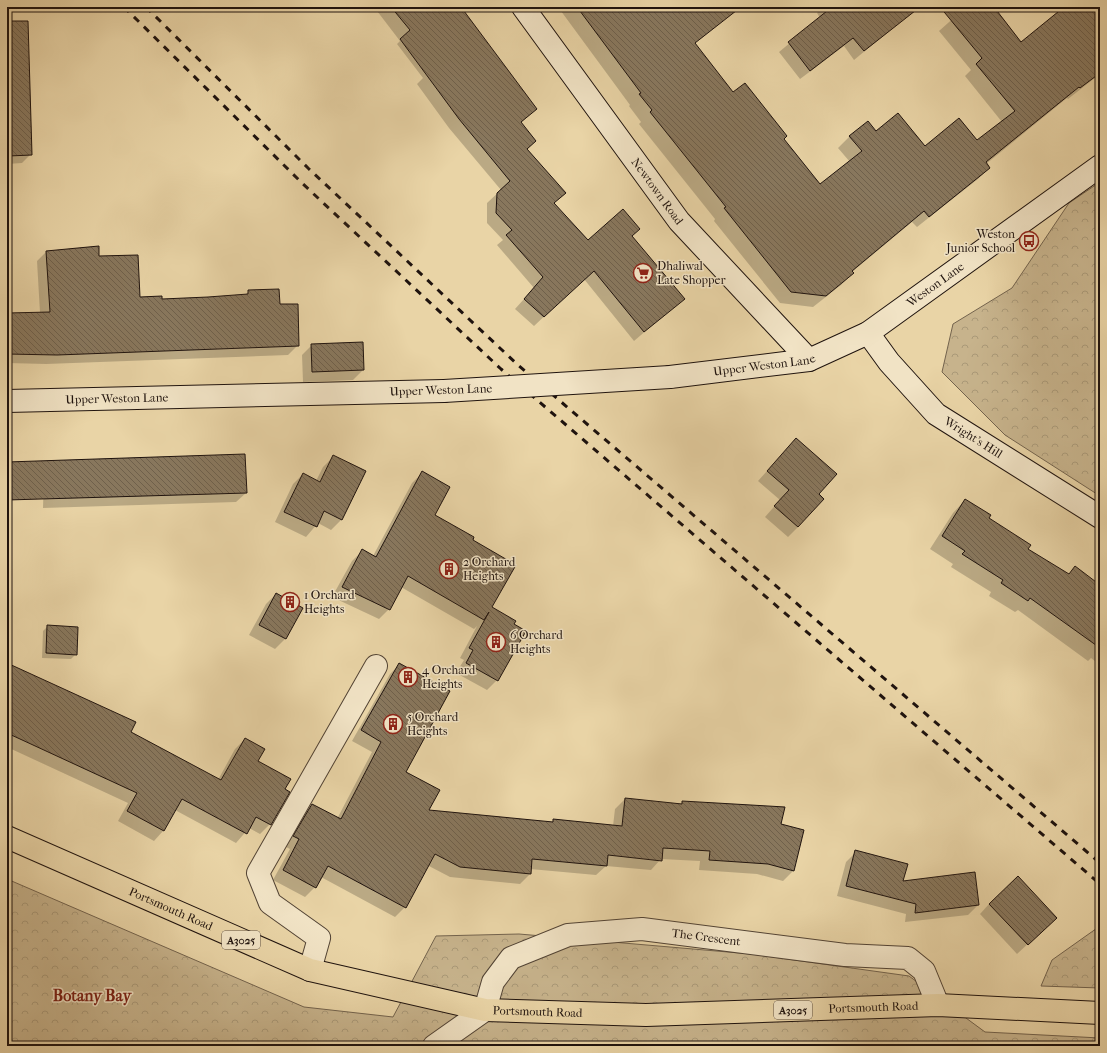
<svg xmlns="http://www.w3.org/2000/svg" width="1107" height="1053" viewBox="0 0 1107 1053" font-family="'IM FELL French Canon',serif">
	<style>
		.forest { fill: url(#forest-crowns); stroke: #73634d }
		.shadow { fill: #0003 }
		.building { fill: url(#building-back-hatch); stroke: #1f130e }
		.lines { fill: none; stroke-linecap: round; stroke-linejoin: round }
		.street-casing { stroke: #524334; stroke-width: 24 }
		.secondary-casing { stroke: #1f130e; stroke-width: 24 }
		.primary-casing { stroke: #1f130e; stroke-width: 24 }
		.street { stroke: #f1e3c5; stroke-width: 22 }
		.secondary { stroke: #f1e3c5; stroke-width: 22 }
		.primary { stroke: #e9d4a6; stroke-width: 22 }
		.rail { stroke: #1f130e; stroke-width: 3; stroke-dasharray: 7 7; stroke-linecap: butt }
		.secondary-bridge-casing { stroke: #1f130e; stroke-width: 24; stroke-linecap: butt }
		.secondary-bridge { stroke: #f1e3c5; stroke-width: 22 }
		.labels { text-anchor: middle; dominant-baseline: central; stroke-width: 3; stroke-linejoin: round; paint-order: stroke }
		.shield { fill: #f1e3c5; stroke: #5e5145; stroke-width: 1 }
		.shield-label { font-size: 11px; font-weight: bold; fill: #1f130e }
		.street-label { font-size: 12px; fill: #1f130e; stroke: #f1e3c5 }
		.poi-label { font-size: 12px; fill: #1f130e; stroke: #f1e3c5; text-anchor: start }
		.district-label { font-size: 16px; font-weight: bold; fill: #7a1f14; stroke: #f1e3c5 }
	</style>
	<defs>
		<pattern id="forest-crowns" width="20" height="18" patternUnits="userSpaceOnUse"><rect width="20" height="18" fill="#c7b38c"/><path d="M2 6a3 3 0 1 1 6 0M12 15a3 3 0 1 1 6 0" fill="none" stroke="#aa9978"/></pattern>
		<pattern id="building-back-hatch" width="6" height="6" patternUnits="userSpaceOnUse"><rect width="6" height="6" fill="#88775d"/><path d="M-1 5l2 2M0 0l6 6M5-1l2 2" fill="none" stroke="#6f604b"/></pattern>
	</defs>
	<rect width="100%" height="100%" fill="#e9d4a6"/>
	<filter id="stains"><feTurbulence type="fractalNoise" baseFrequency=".005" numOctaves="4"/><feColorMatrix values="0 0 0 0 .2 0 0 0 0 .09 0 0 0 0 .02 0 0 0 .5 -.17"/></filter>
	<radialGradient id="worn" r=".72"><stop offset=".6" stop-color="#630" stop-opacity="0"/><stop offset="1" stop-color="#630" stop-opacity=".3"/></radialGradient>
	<g class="forest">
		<polygon points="1100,182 1100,496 1005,435 942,372 953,324 1012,288 1069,203"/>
		<polygon points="7,879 304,1007 393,1017 436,936 519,934 751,954 909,976 985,1032 1100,1038 1100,1046 7,1046"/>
		<polygon points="1100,926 1100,988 1041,986 1052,960"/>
	</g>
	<g class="shadow">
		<polygon points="374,7 458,7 535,109 521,123 535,141 527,150 565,193 553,204 588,241 631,236 683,299 634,341 584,279 534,326 515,309 534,288 497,245 503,240 487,223 487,203 501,190 449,128 417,84 423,78 397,44 400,41"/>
		<polygon points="558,7 665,7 733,94 783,139 820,186 850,162 838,148 850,136 876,133 925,147 977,142 1002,122 965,76 971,70 939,31 966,7 992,7 1021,43 1069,7 1100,7 1100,74 1068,99 1067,98 986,164 989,168 978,179 917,227 912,222 852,272 853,273 841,285 813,307 780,303 714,221 715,219 639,124 641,122 629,106 630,105"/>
		<polygon points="823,7 916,7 917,8 854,60 844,46 800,79 779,52 820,18 817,13"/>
		<polygon points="7,23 18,23 31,154 22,163 7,164"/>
		<polygon points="47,251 99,258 139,298 161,300 244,296 249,291 279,305 298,345 288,355 46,364 7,363 7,314 40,313 37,261"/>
		<polygon points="312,345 363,370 353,380 303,382 302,355"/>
		<polygon points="796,439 817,495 798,527 788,537 765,517 780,500 758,481"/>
		<polygon points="333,457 364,472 341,520 331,530 318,523 306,537 275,522 293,484 303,474 316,481 323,467"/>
		<polygon points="13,462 9,513 7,515 7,463"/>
		<polygon points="44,472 246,493 236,502 43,508"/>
		<polygon points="422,473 434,516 471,540 490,607 513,625 497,680 487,690 456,673 464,660 460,658 477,626 474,629 401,587 389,609 379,619 332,597 352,561 362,551 373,556 412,483"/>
		<polygon points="965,500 1027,549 1068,575 1075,568 1100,587 1100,665 1091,658 1088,661 1018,610 1015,612 989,596 991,592 951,567 953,564 930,549 953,513"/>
		<polygon points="276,594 301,609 285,639 275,649 249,635 266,604"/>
		<polygon points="48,626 76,654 71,659 42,658 43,631"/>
		<polygon points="7,664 218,780 235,749 245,739 257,761 284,789 270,824 260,834 249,828 236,843 175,810 163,831 154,841 118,821 128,803 7,747"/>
		<polygon points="400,664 405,773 427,811 552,823 554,821 613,826 615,809 625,799 679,805 683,802 780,825 793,871 783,881 757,874 699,870 700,861 661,859 651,870 606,866 596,875 530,869 530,874 520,884 450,877 427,865 405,907 395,917 321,877 315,887 305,897 273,880 290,849 284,846 302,815 312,805 337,819 372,752 352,741 390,674"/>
		<polygon points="856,852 902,882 978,905 968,915 905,922 906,914 837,896 846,862"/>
		<polygon points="989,904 1045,928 1017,954 980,914"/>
	</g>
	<g class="building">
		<polygon points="391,7 461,7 537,109 521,122 536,141 527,149 566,193 554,203 588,240 623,209 640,229 632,236 685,299 644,332 594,271 544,317 524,299 543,277 506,235 512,230 496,213 497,193 510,181 459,119 400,39 410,30"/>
		<polygon points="577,7 741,7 695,43 733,92 745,83 787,136 784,139 820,184 862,151 849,136 868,121 876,131 898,113 925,146 959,118 977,140 1015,111 976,64 982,58 940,7 994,7 1021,42 1064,7 1100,7 1100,73 1080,88 1079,87 986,162 990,168 929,217 924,211 852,271 854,273 826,296 791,292 724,208 726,207 650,112 652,110 639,94 641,93"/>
		<polygon points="832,7 920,7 864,51 853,38 810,71 788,42"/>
		<polygon points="7,21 28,21 32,155 8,156"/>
		<polygon points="99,246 99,256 138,255 140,297 162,296 162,299 208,297 248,294 248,290 279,289 280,304 298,304 299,346 57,355 7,354 7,313 50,312 46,251"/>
		<polygon points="363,342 364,370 312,372 311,344"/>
		<polygon points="796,438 837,474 819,494 824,499 798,527 774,506 789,490 767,471"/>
		<polygon points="245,454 247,493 7,500 7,462"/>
		<polygon points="333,455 366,471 342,520 324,511 317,527 284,512 303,473 320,482"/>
		<polygon points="422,471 450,487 435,515 474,537 473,540 516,565 492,607 516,621 514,624 526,631 498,681 466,663 473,650 469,648 489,612 484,620 408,576 390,610 342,587 362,549 376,557"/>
		<polygon points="965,499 991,515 989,518 1031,545 1028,549 1069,574 1075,566 1100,585 1100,648 1030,598 1028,601 1001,583 1003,580 962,554 965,551 942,536"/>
		<polygon points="276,593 303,608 286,639 259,625"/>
		<polygon points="47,625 78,627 77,655 46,653"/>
		<polygon points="7,663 136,722 131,732 221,780 245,738 265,749 258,761 291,779 285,789 290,792 271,825 256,817 247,834 182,799 164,831 127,811 137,793 7,733"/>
		<polygon points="399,663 450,691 406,772 440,790 429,810 553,822 553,819 622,826 625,798 682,804 682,801 785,807 781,824 804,830 794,871 768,864 709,860 710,851 663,848 662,861 608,855 607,866 532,859 531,874 460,867 435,854 406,908 328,866 316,888 283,870 299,839 293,836 312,804 341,819 381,742 361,730"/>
		<polygon points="855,850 908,864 903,881 975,872 979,905 915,913 916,904 846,886"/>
		<polygon points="1018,876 1057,918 1028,945 989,904"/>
	</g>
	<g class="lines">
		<defs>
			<g id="street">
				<polyline points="310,970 319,938 270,903 258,873 376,666"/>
				<path id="s1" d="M434 1046 485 1010 493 982 511 958 568 935 642 929 845 955 908 958 924 971 938 1005"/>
			</g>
			<g id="secondary">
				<path id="s2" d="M523 7 679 221 809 360"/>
				<path id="s3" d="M868 333 889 362 936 414 1100 517"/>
				<path id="s4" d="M670 377 809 360 868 333 1100 166"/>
				<path id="s5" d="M7 401 444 391"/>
			</g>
			<g id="primary">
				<path id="s6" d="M7 837 310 970 485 1010 646 1015 938 1005 1100 1013"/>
			</g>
		</defs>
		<use href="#street" class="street-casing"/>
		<use href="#secondary" class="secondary-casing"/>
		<use href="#primary" class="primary-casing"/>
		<use href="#street" class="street"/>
		<use href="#secondary" class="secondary"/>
		<use href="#primary" class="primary"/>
		<g class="rail">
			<polyline points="124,7 303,184 501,369 1100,884"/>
			<polyline points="146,7 308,168 518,365 1100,863"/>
		</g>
		<defs>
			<polyline id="secondary-bridge" points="444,391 670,377"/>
		</defs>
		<use href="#secondary-bridge" class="secondary-bridge-casing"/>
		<use href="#secondary-bridge" class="secondary-bridge"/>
	</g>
	<defs>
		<symbol id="bus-ring" viewBox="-11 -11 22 22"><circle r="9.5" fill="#f1e3c5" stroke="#8f2418" stroke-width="1.5"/><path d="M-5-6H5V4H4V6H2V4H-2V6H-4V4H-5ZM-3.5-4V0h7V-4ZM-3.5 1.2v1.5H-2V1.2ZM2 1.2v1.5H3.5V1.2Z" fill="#8f2418"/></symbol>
		<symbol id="supermarket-ring" viewBox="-11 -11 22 22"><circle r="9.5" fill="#f1e3c5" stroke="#8f2418" stroke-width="1.5"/><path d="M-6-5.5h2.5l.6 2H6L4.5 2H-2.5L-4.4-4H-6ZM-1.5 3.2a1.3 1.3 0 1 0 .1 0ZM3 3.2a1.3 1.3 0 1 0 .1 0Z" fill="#8f2418"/></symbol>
		<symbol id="building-ring" viewBox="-11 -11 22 22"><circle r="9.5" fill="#f1e3c5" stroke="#8f2418" stroke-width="1.5"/><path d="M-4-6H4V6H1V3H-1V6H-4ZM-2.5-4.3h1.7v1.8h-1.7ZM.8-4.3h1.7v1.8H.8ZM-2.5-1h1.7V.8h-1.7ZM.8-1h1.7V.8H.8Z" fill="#8f2418"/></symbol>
	</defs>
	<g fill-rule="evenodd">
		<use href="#bus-ring" x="1018" y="230" width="22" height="22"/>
		<use href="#supermarket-ring" x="632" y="262" width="22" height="22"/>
		<use href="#building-ring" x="438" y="558" width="22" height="22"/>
		<use href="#building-ring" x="279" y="591" width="22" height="22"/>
		<use href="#building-ring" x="485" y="631" width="22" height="22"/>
		<use href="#building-ring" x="397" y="666" width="22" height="22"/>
		<use href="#building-ring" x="382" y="713" width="22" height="22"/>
	</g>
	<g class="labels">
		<g class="shield">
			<rect x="222" y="931" width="38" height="18" rx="3"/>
			<rect x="774" y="1001" width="38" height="18" rx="3"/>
		</g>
		<g class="shield-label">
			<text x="241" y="940">A3025</text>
			<text x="793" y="1010">A3025</text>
		</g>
		<g class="street-label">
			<text stroke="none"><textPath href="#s2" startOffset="228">Newtown Road</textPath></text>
			<text stroke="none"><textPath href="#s4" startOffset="288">Weston Lane</textPath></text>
			<text stroke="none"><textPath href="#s4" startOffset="95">Upper Weston Lane</textPath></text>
			<text transform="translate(441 390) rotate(-2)">Upper Weston Lane</text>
			<text stroke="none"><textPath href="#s5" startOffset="110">Upper Weston Lane</textPath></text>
			<text stroke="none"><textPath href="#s3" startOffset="150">Wright's Hill</textPath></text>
			<text stroke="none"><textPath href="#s6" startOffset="179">Portsmouth Road</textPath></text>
			<text stroke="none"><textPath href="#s1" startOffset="322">The Crescent</textPath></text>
			<text stroke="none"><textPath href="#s6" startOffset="899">Portsmouth Road</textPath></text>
			<text stroke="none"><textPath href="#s6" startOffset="563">Portsmouth Road</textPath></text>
		</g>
		<g class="poi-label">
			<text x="1015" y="234" text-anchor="end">Weston<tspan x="1015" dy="14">Junior School</tspan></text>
			<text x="657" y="266">Dhaliwal<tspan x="657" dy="14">Late Shopper</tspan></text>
			<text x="463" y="562">2 Orchard<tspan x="463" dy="14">Heights</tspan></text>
			<text x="304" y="595">1 Orchard<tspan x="304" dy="14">Heights</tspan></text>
			<text x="510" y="635">6 Orchard<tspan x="510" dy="14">Heights</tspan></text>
			<text x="422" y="670">4 Orchard<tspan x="422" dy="14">Heights</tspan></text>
			<text x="407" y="717">5 Orchard<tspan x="407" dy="14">Heights</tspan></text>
		</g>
		<g class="district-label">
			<text x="92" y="995">Botany Bay</text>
		</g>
	</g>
	<rect width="1107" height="1053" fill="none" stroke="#e9d4a6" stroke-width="24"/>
	<rect x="8" y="8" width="1091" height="1037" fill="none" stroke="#1f130e" stroke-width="2"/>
	<rect x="12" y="12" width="1083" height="1029" fill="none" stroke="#1f130e"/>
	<rect width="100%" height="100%" filter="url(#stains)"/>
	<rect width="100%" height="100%" fill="url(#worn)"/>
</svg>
